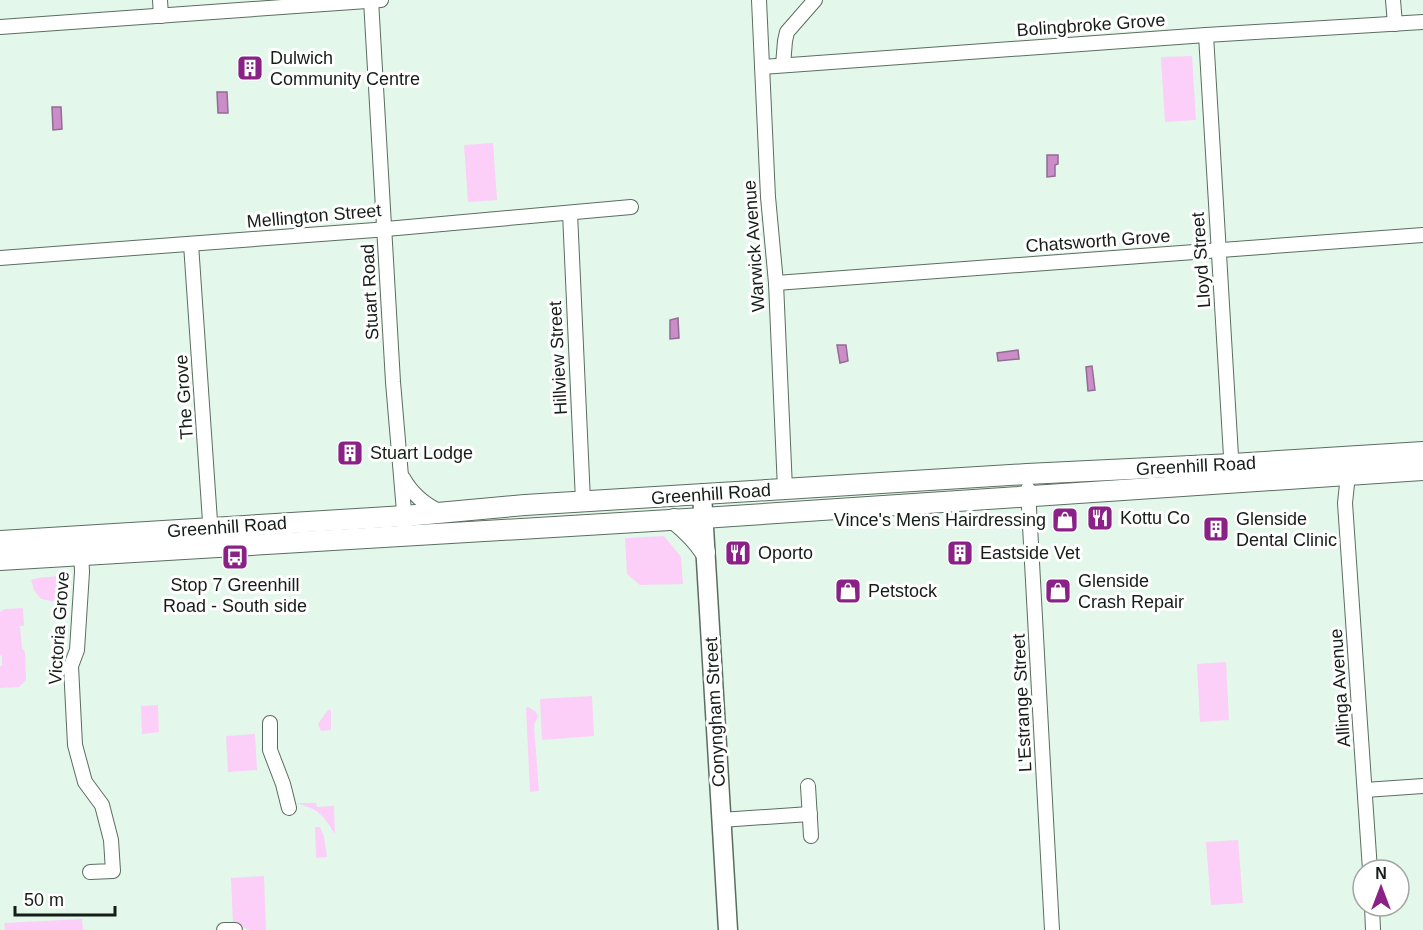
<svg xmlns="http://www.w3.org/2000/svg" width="1423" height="930" viewBox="0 0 1423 930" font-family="Helvetica,sans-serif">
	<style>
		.green { fill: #fbcff7 }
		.water { fill: #cb8dc8; stroke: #946b93; stroke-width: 1.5 }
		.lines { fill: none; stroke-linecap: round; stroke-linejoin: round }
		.minor-casing { stroke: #5b6d61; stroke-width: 16 }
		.tertiary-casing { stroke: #5b6d61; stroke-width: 21 }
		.secondary-casing { stroke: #5b6d61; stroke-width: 22 }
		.minor { stroke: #fff; stroke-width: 14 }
		.tertiary { stroke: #fff; stroke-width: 18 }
		.secondary { stroke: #fff; stroke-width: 20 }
		.labels { text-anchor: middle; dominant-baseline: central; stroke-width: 6; stroke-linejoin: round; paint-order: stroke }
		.street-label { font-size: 18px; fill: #151d18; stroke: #fff }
		.poi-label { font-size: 18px; fill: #151d18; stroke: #fff; text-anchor: start }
	</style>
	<rect width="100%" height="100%" fill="#e3f8ea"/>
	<g class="green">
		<polygon points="1192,56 1196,120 1165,122 1161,57"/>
		<polygon points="493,143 497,200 468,202 464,145"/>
		<polygon points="664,536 681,557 683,584 640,585 627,574 625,538"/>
		<polygon points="58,576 68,581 69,600 51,601 41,599 34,590 31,580 38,578"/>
		<polygon points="23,608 24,626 20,626 22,648 25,652 26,680 19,687 0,688 0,666 2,666 2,656 0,655 0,612 5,609"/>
		<polygon points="1226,662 1229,720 1200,722 1197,664"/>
		<polygon points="592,696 594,736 542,740 540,699"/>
		<polygon points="158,705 159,732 142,734 141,706"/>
		<polygon points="528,707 536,712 538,716 534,725 539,791 530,792 526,708"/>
		<polygon points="328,710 331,710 331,730 321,731 318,724"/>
		<polygon points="255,734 257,770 228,772 226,736"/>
		<path d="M296 803H316L317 807 334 806 335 834C322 814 320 810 296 803Z"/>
		<polygon points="315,827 320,827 324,837 327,857 316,858"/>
		<polygon points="1238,840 1243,903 1211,905 1206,842"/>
		<polygon points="264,876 266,930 250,930 233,924 231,878"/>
		<polygon points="82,919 83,930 5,930 4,923"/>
	</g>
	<g class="water">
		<polygon points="217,92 227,92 228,113 218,113"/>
		<polygon points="52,107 61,107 62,129 53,130"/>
		<polygon points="1047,155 1058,155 1058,164 1055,165 1055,176 1047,177"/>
		<polygon points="678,318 679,338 670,339 670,320"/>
		<polygon points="837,345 846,345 848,361 840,363"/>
		<polygon points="1018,350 1019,359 998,361 997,353"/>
		<polygon points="1092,366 1095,390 1088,391 1086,367"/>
	</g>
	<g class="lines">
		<defs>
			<g id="minor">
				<polyline points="160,0 161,16"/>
				<polyline points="371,0 393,382 406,535"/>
				<polyline points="759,0 768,197 776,283 785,489"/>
				<polyline points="1393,0 1395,24"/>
				<polyline points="0,27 381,0"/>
				<polyline points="1206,35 1232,473"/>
				<polyline points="783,65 785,41 787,32 815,0"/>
				<polyline points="762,67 1206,35 1423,22"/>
				<polyline points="570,213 583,501"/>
				<polyline points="191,244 211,536"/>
				<polyline points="0,258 375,230 631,207"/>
				<polyline points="776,283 1423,235"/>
				<polyline points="1348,475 1345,503 1370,870"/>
				<path d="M403 478C412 494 425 505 441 512"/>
				<polyline points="1028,489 1052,930"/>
				<polyline points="81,548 82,572 77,650 71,666 75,745 85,782 102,805 111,840 113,871 90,872"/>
				<polyline points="270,723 270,750 283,784 289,808"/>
				<polyline points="808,786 811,836"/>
				<polyline points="1365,790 1423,786"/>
				<polyline points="721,820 810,814"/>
				<polyline points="1372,906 1373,930"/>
				<polyline points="224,930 235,930"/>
			</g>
			<polyline id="tertiary" points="702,494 728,930"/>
			<g id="secondary">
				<path d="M674 519C686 529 697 539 705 552"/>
				<polyline points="0,541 405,516 525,505 1027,474 1232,464 1423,452"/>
				<polyline points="0,560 703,518 1423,470"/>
			</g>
		</defs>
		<use href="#minor" class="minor-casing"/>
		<use href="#tertiary" class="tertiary-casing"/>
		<use href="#secondary" class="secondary-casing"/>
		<use href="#minor" class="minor"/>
		<use href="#tertiary" class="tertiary"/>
		<use href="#secondary" class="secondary"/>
	</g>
	<defs>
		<symbol id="building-square" viewBox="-11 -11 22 22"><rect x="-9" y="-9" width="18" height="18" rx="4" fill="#892187" stroke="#fff"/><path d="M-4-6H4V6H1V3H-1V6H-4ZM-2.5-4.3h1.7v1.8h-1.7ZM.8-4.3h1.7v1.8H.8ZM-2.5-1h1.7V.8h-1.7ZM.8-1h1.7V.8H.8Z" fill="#fff"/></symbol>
		<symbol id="restaurant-square" viewBox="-11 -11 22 22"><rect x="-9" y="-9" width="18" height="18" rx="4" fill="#892187" stroke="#fff"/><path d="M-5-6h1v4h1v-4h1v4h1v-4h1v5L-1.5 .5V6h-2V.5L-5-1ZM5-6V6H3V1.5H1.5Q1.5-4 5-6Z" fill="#fff"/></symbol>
		<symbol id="shop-square" viewBox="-11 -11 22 22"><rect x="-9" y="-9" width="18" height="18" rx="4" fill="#892187" stroke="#fff"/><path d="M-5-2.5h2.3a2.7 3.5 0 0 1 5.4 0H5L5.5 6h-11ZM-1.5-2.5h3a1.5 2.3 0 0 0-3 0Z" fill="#fff"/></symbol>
		<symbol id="bus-square" viewBox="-11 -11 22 22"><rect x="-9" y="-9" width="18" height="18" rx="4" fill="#892187" stroke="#fff"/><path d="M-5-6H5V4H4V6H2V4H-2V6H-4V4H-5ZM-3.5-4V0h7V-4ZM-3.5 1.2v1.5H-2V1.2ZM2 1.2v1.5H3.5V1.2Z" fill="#fff"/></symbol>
	</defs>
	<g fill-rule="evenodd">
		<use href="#building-square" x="235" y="53" width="30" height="30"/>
		<use href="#building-square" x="335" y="438" width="30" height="30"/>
		<use href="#restaurant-square" x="1085" y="503" width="30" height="30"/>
		<use href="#shop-square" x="1050" y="505" width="30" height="30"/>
		<use href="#building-square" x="1201" y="514" width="30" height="30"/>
		<use href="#restaurant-square" x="723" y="538" width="30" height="30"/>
		<use href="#building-square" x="945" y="538" width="30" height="30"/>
		<use href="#bus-square" x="220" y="542" width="30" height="30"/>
		<use href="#shop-square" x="833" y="576" width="30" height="30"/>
		<use href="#shop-square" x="1043" y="576" width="30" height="30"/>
	</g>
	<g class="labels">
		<g class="street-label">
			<text transform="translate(1091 25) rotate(-4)">Bolingbroke Grove</text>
			<text transform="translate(314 216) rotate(-5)">Mellington Street</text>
			<text transform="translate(1098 241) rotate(-4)">Chatsworth Grove</text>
			<text transform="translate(754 246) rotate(-94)">Warwick Avenue</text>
			<text transform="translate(1201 260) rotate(-94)">Lloyd Street</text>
			<text transform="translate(370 292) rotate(-93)">Stuart Road</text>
			<text transform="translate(558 358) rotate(-93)">Hillview Street</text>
			<text transform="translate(184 397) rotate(-94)">The Grove</text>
			<text transform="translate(1196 466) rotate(-3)">Greenhill Road</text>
			<text transform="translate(711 494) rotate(-4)">Greenhill Road</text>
			<text transform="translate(227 527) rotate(-4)">Greenhill Road</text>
			<text transform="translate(59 628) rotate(-86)">Victoria Grove</text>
			<text transform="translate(1340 688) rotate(-94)">Allinga Avenue</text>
			<text transform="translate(1022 703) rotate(-93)">L'Estrange Street</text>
			<text transform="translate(715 712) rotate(-93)">Conyngham Street</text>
		</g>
		<g class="poi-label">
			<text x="270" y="58">Dulwich<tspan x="270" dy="21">Community Centre</tspan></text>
			<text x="370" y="453">Stuart Lodge</text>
			<text x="1120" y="518">Kottu Co</text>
			<text x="1236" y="519">Glenside<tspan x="1236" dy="21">Dental Clinic</tspan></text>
			<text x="1046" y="520" text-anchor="end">Vince's Mens Hairdressing</text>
			<text x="758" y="553">Oporto</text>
			<text x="980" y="553">Eastside Vet</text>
			<text x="1078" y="581">Glenside<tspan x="1078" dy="21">Crash Repair</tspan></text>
			<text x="235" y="585" text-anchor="middle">Stop 7 Greenhill<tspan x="235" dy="21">Road - South side</tspan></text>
			<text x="868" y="591">Petstock</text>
		</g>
	</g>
	<g transform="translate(1381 888)"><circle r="28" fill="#ffffff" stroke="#a1a5a3" stroke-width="1.5"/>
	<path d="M0-4.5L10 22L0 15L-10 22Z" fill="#892187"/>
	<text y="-9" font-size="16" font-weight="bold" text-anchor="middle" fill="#151d18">N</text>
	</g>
	<path d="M15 906v9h100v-9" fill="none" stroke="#151d18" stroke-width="3"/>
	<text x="24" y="906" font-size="18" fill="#151d18" stroke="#ffffff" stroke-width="4.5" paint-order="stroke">50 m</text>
</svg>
